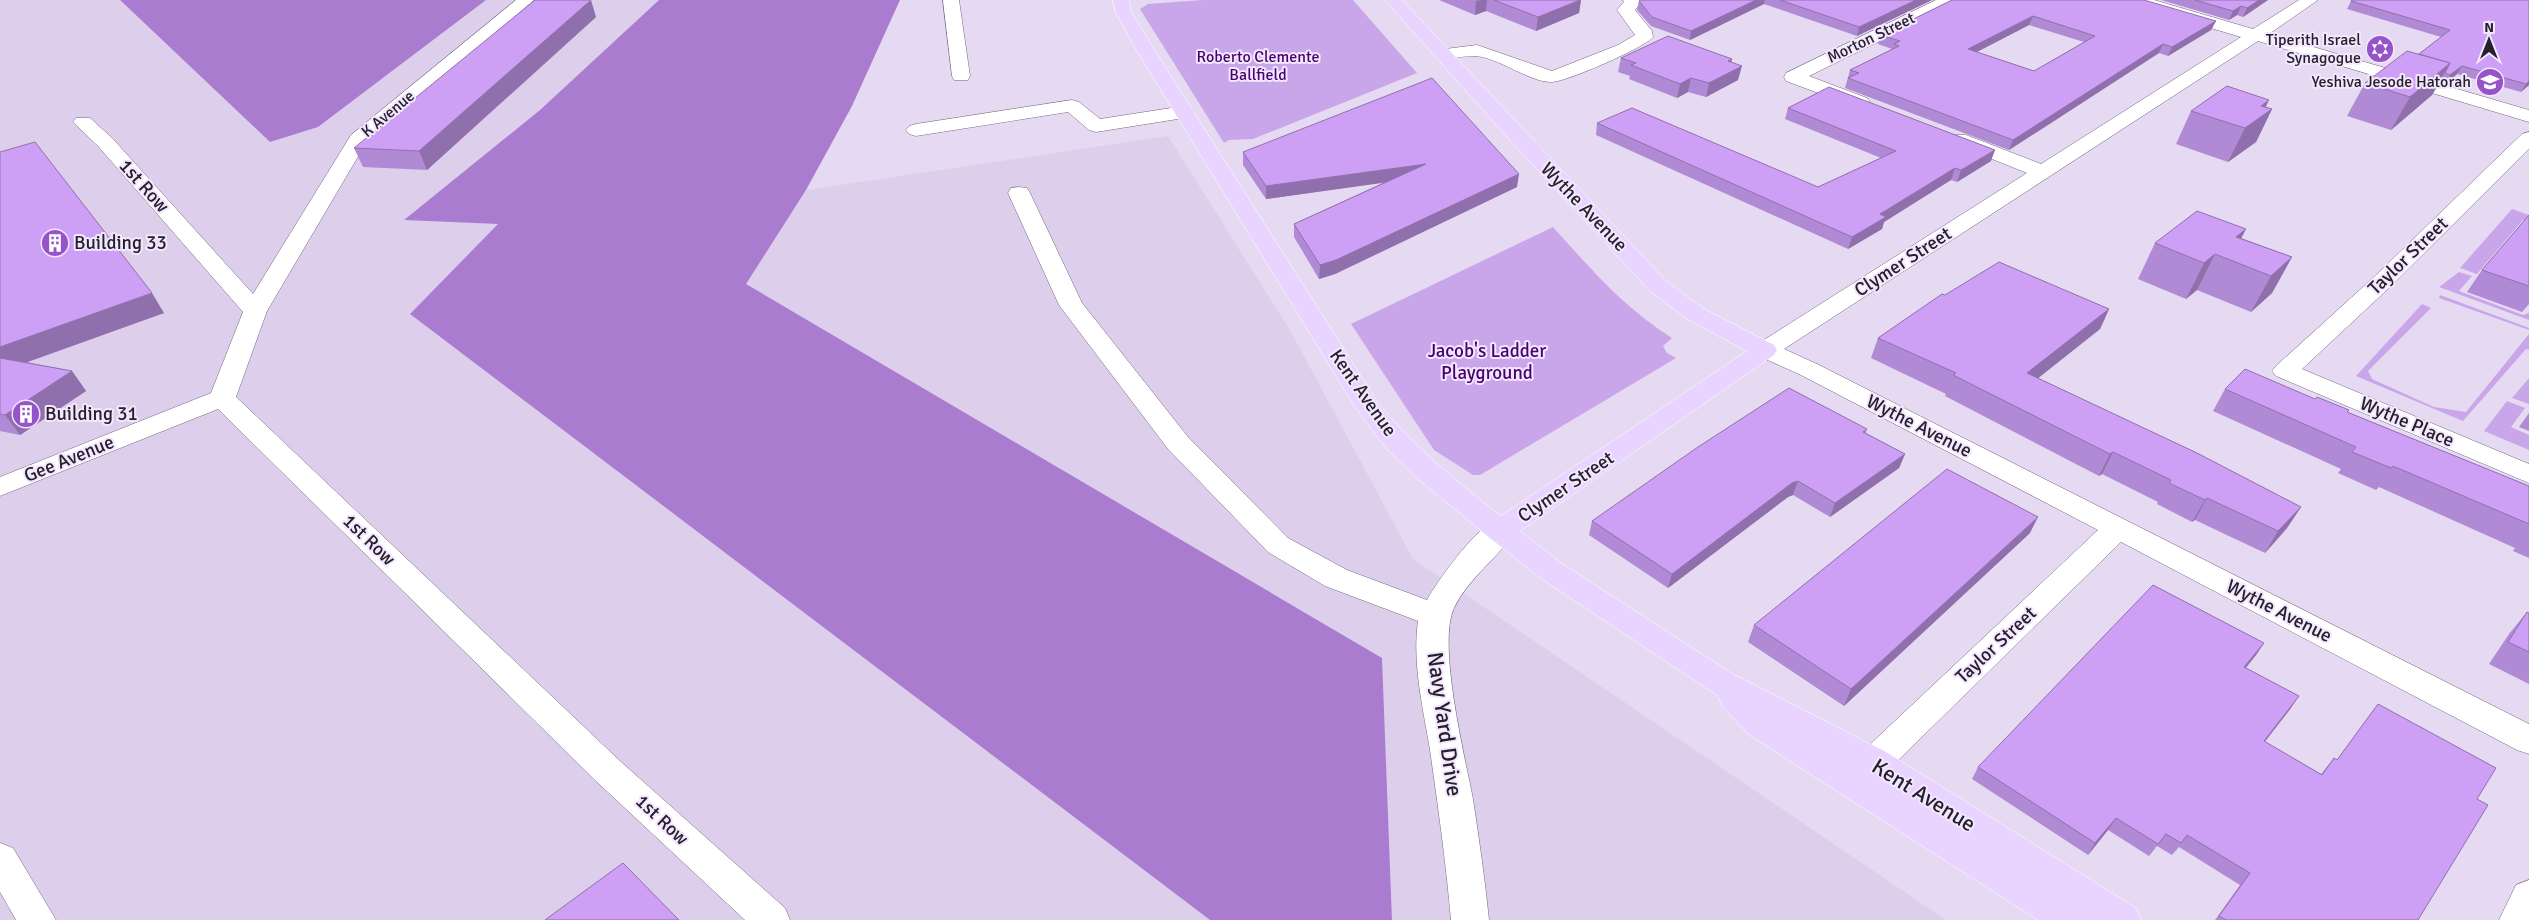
<svg xmlns="http://www.w3.org/2000/svg" width="2529" height="920" viewBox="0 0 2529 920" font-family="Signika,sans-serif">
	<style>
		.built { fill: #ddceec }
		.green { fill: #c9a6ea }
		.water { fill: #a97cd0 }
		.lines { fill: none; stroke-linecap: round; stroke-linejoin: round }
		.minor-casing { stroke: #72687c; stroke-width: 1 }
		.major-casing { stroke: #fff; stroke-width: 1 }
		.minor { fill: #fff; fill-rule: evenodd }
		.major { fill: #e9d3ff; fill-rule: evenodd }
		.wall { fill: #b08ad4; fill-rule: evenodd }
		.shaded-wall { fill: #9070ac }
		.building { fill: #cda0f6; stroke: #9070ac; fill-rule: evenodd }
		.labels { text-anchor: middle; dominant-baseline: central; stroke-width: 4; stroke-linejoin: round; paint-order: stroke }
		.far-street-label { font-size: 16px; fill: #252029; stroke: #f3e7ff }
		.far-poi-label { font-size: 16px; fill: #252029; stroke: #f3e7ff; text-anchor: end }
		.far-park-label { font-size: 16px; fill: #48026e; stroke: #f3e7ff }
		.street-label { font-size: 19px; fill: #252029; stroke: #f3e7ff }
		.poi-label { font-size: 19px; fill: #252029; stroke: #f3e7ff; text-anchor: start }
		.park-label { font-size: 19px; fill: #48026e; stroke: #f3e7ff }
		.near-street-label { font-size: 22px; fill: #252029; stroke: #f3e7ff }
	</style>
	<rect width="100%" height="100%" fill="#e6daf2"/>
	<g class="built">
		<polygon points="0,0 120,0 270,142 318,127 486,0 659,0 540,110 405,219 498,224 410,314 1210,920 0,920"/>
		<polygon points="1168,136 1291,332 1413,559 1946,920 1392,920 1382,658 745,284 806,190"/>
	</g>
	<g class="green">
		<polygon points="1202,0 1353,0 1417,73 1253,139 1229,140 1224,143 1140,9 1148,4"/>
		<polygon points="2512,209 2529,215 2529,222 2523,220 2477,274 2460,268"/>
		<path d="M1553 227C1591 269 1623 307 1672 338L1663 346 1667 353 1676 358 1480 475H1473L1434 450 1351 324Z"/>
		<polygon points="2459,272 2472,276 2459,291 2523,315 2529,313 2529,320 2439,287"/>
		<polygon points="2440,295 2529,328 2529,330 2439,298"/>
		<polygon points="2422,304 2431,308 2368,371 2372,379 2434,407 2466,412 2529,334 2529,350 2526,349 2463,421 2356,376"/>
		<polygon points="2529,378 2529,404 2512,398"/>
		<polygon points="2507,401 2525,408 2511,427 2529,435 2529,450 2484,431"/>
	</g>
	<g class="water">
		<polygon points="120,0 486,0 318,127 270,142"/>
		<polygon points="659,0 900,0 852,106 806,190 746,284 1382,658 1392,920 1210,920 410,314 498,224 404,220 540,110"/>
	</g>
	<g class="lines">
		<defs>
			<g id="minor">
				<polygon points="516,0 534,0 366,143 267,311 236,397 620,761 785,908 790,920 745,920 596,781 218,409 0,496 0,477 211,393 243,312 98,146 73,122 76,118 90,118 112,138 253,294 351,135"/>
				<polygon points="943,0 959,0 970,76 968,80 954,80 952,76"/>
				<path d="M1623 0H1639L1641 3 1635 10 1652 31 1653 37C1646 47 1564 83 1551 82 1529 82 1498 57 1475 56 1462 55 1450 61 1437 58L1434 54 1437 50 1477 45 1552 71 1618 45 1635 35 1617 10 1624 2Z"/>
				<polygon points="1936,0 1957,0 1955,4 1809,76 1867,98 1870,102 1867,106 1853,106 1786,81 1784,77 1786,73"/>
				<polygon points="2128,0 2154,0 2253,29 2299,0 2318,0 2269,34 2529,110 2529,122 2258,41 1784,349 1817,364 2529,724 2529,754 2517,750 2121,542 1886,772 1874,776 1862,772 1857,762 1862,752 2098,530 1799,374 1756,355 1753,350 1756,345 2027,173 1952,143 1949,139 1952,135 1966,135 2041,164 2241,37 2130,4"/>
				<polygon points="1072,100 1079,102 1100,119 1184,106 1191,108 1194,112 1191,116 1184,118 1096,132 1089,130 1068,112 916,136 909,134 906,130 909,126 916,124"/>
				<polygon points="2529,132 2529,149 2390,287 2302,369 2529,464 2529,483 2276,376 2272,371 2276,366 2374,277 2522,134"/>
				<path d="M1019 187 1027 188 1030 193 1082 303 1188 437 1288 538 1347 570 1427 600C1437 582 1473 531 1492 523 1499 521 1503 522 1510 524L1515 531C1498 559 1468 578 1454 608 1437 644 1465 757 1473 799 1479 839 1485 880 1489 920H1451C1446 863 1438 806 1430 750 1423 708 1412 663 1418 621L1325 586 1268 552 1168 449 1059 305 1008 193 1011 188Z"/>
				<polygon points="0,843 13,848 56,920 16,920 0,892"/>
				<polygon points="2529,880 2529,920 2499,920 2516,885"/>
			</g>
			<path id="major" d="M1113 0H1129L1131 11 1155 51 1378 403C1416 449 1455 480 1501 516L1747 351 1687 319 1650 291 1508 138 1385 0H1402L1666 281 1704 309 1774 345 1777 350 1774 355 1520 531 1561 563 1731 673 1886 752 2136 908 2141 920H2038L1748 734 1722 706 1718 696 1539 577 1490 538 1417 478 1385 447 1355 407 1137 51 1115 11Z"/>
		</defs>
		<use href="#minor" class="minor-casing"/>
		<use href="#major" class="major-casing"/>
		<use href="#minor" class="minor"/>
		<use href="#major" class="major"/>
	</g>
	<g class="wall">
		<polygon points="1439,0 1581,0 1579,13 1536,31 1486,11 1475,15"/>
		<polygon points="1641,0 1932,0 1857,36 1764,4 1690,40 1651,26 1637,10 1639,1"/>
		<path d="M1952 0 2216 21 2211 30 2168 56 2159 53 2009 150 1845 88 1850 70 1892 49 1878 44 1881 35ZM2029 25 2084 42 2034 71 1977 52Z"/>
		<polygon points="2161,0 2268,0 2243,17 2237,15 2229,20"/>
		<polygon points="2529,0 2529,85 2521,92 2457,74 2446,84 2440,82 2432,95 2391,130 2347,116 2365,83 2419,54 2441,37 2347,9 2351,1"/>
		<polygon points="596,17 427,170 363,167 354,148"/>
		<polygon points="1621,58 1731,62 1738,80 1706,97 1688,92 1677,98 1629,79 1630,76 1618,72"/>
		<polygon points="2266,107 2272,109 2256,142 2228,162 2176,144 2191,111"/>
		<polygon points="1788,108 1991,161 1957,182 1951,180 1884,222 1882,229 1848,249 1596,135 1597,123 1818,187 1881,158 1785,119"/>
		<polygon points="0,152 164,313 26,362 72,371 86,391 20,435 0,431"/>
		<polygon points="1243,152 1517,187 1335,274 1319,279 1294,237 1294,224 1385,182 1266,199 1243,165"/>
		<polygon points="2529,215 2529,304 2522,312 2467,292 2482,270"/>
		<polygon points="2246,229 2241,238 2292,257 2272,293 2251,312 2197,290 2186,299 2138,279 2155,243"/>
		<polygon points="1945,295 2109,309 2100,329 2038,378 2301,507 2287,528 2265,553 2195,520 2192,522 2157,504 2158,502 2102,474 2099,476 1945,396 1946,394 1871,358 1878,338"/>
		<polygon points="2225,389 2347,412 2529,486 2529,558 2513,551 2515,548 2379,487 2376,490 2338,473 2341,469 2213,411"/>
		<polygon points="2529,413 2529,431 2519,427"/>
		<polygon points="1867,429 1866,433 1905,454 1899,468 1830,517 1793,495 1788,497 1668,588 1589,535 1592,521"/>
		<polygon points="2030,533 1844,706 1748,642 1754,625"/>
		<polygon points="2527,612 2529,613 2529,684 2489,664 2509,634"/>
		<polygon points="2264,643 2256,655 2246,668 2291,708 2265,742 2321,774 2334,758 2337,760 2378,704 2477,799 2418,920 2215,920 2240,885 2179,847 2172,855 2157,846 2149,856 2108,830 2088,855 1972,779 1978,767"/>
	</g>
	<g class="shaded-wall">
		<polygon points="591,0 596,17 427,170 419,151"/>
		<polygon points="1480,0 1487,0 1486,11 1475,15 1476,1"/>
		<polygon points="1581,0 1579,13 1536,31 1538,17"/>
		<polygon points="1756,0 1765,0 1764,4 1690,40 1691,31"/>
		<polygon points="1916,0 1932,0 1857,36 1859,27"/>
		<polygon points="2259,0 2268,0 2243,17 2247,8"/>
		<polygon points="2241,6 2237,15 2229,20 2233,11"/>
		<polygon points="2033,16 2029,25 1965,58 1968,49"/>
		<polygon points="2216,21 2211,30 2168,56 2172,47"/>
		<polygon points="2163,44 2159,53 2009,150 2013,140"/>
		<polygon points="1732,59 1729,73 1742,66 1738,80 1706,97 1709,83 1728,61"/>
		<polygon points="2450,63 2432,95 2391,130 2410,97"/>
		<polygon points="2462,66 2457,74 2446,84 2450,75"/>
		<polygon points="1691,78 1688,92 1677,98 1680,84"/>
		<polygon points="2529,81 2529,85 2521,92 2526,84"/>
		<polygon points="2269,100 2261,117 2272,109 2256,142 2228,162 2245,128 2261,106"/>
		<polygon points="1995,150 1991,161 1957,182 1961,170"/>
		<polygon points="1426,164 1425,177 1266,199 1266,186"/>
		<polygon points="1955,168 1951,180 1884,222 1882,229 1848,249 1852,237 1880,214"/>
		<polygon points="1519,174 1517,187 1335,274 1319,279 1320,265"/>
		<polygon points="2246,229 2230,260 2236,237"/>
		<polygon points="2215,254 2197,290 2186,299 2204,263"/>
		<polygon points="2292,257 2272,293 2251,312 2271,276"/>
		<polygon points="152,293 164,313 0,372 0,347"/>
		<polygon points="2109,309 2100,329 2018,394 2027,373"/>
		<polygon points="72,371 86,391 20,435 5,415"/>
		<polygon points="2113,452 2102,474 2099,476 2110,454"/>
		<polygon points="1905,454 1899,468 1830,517 1835,503"/>
		<polygon points="1798,481 1793,495 1788,497 1668,588 1672,574 1792,483"/>
		<polygon points="2207,498 2195,520 2192,522 2205,500"/>
		<polygon points="2301,507 2287,528 2265,553 2278,531"/>
		<polygon points="2038,517 2030,533 1844,706 1851,689"/>
		<polygon points="2264,643 2256,655 2236,679 2244,667"/>
		<polygon points="2299,696 2291,708 2255,753 2264,741"/>
		<polygon points="2116,818 2108,830 2088,855 2095,843"/>
	</g>
	<g class="building">
		<polygon points="535,0 591,0 419,151 354,148"/>
		<polygon points="1494,0 1580,0 1538,17"/>
		<polygon points="1641,0 1756,0 1691,31 1652,17 1639,1"/>
		<polygon points="1780,0 1916,0 1859,27"/>
		<path d="M1952 0H2144L2216 21 2172 47 2163 44 2013 140 1848 78 1859 73 1850 70 1899 46 1894 44 1900 41 1881 35ZM2033 16 2095 36 2034 71 1968 49Z"/>
		<polygon points="2195,0 2259,0 2247,8 2241,6 2233,11"/>
		<polygon points="2352,0 2529,0 2529,81 2526,84 2462,66 2450,75 2445,73 2450,63 2419,54 2450,30 2351,1"/>
		<polygon points="1668,36 1732,59 1728,61 1742,66 1709,83 1691,78 1680,84 1631,65 1636,63 1621,58"/>
		<polygon points="2407,51 2450,63 2410,97 2365,83"/>
		<polygon points="1432,78 1519,174 1336,260 1320,265 1294,224 1426,164 1266,186 1243,152"/>
		<polygon points="2227,86 2269,100 2261,106 2272,109 2245,128 2191,111"/>
		<polygon points="1829,87 1995,150 1961,170 1955,168 1880,214 1886,217 1852,237 1597,123 1632,108 1818,187 1896,151 1788,108"/>
		<polygon points="35,142 152,293 0,347 0,152"/>
		<polygon points="2197,211 2246,229 2236,237 2292,257 2271,276 2215,254 2204,263 2155,243"/>
		<polygon points="2529,215 2529,286 2482,270"/>
		<polygon points="1999,262 2109,309 2027,373 2197,453 2301,507 2278,531 2207,498 2205,500 2169,483 2171,480 2113,452 2110,454 1953,375 1956,373 1878,338 1942,294 1945,295"/>
		<polygon points="0,358 72,371 5,415 0,414"/>
		<polygon points="2245,369 2315,399 2317,397 2349,410 2347,412 2529,486 2529,524 2393,466 2391,468 2352,452 2356,447 2225,389"/>
		<polygon points="1789,388 1867,429 1863,432 1905,454 1835,503 1798,481 1792,483 1672,574 1592,521 1698,447"/>
		<polygon points="1947,469 2038,517 1851,689 1754,625"/>
		<polygon points="2153,585 2264,643 2244,667 2299,696 2264,741 2322,775 2334,758 2337,760 2378,704 2496,768 2477,799 2488,805 2418,920 2226,920 2219,916 2250,873 2187,835 2181,843 2166,834 2158,844 2116,818 2095,843 1978,767"/>
		<polygon points="2527,612 2529,613 2529,652 2508,642"/>
		<polygon points="623,863 679,920 545,920"/>
	</g>
	<defs>
		<symbol id="synagogue-disc" viewBox="-11 -11 22 22"><circle r="9.5" fill="#9654c9" stroke="#f3e7ff"/><path d="M0-6.5L5.6 3.2H-5.6ZM0 6.5L5.6-3.2H-5.6Z" fill="#fff"/></symbol>
		<symbol id="school-disc" viewBox="-11 -11 22 22"><circle r="9.5" fill="#9654c9" stroke="#f3e7ff"/><path d="M0-5L7-2L0 1L-7-2ZM-4 1L0 2.5L4 1V4Q0 6-4 4Z" fill="#fff"/></symbol>
		<symbol id="building-disc" viewBox="-11 -11 22 22"><circle r="9.5" fill="#9654c9" stroke="#f3e7ff"/><path d="M-4-6H4V6H1V3H-1V6H-4ZM-2.5-4.3h1.7v1.8h-1.7ZM.8-4.3h1.7v1.8H.8ZM-2.5-1h1.7V.8h-1.7ZM.8-1h1.7V.8H.8Z" fill="#fff"/></symbol>
	</defs>
	<g fill-rule="evenodd">
		<use href="#synagogue-disc" x="2364" y="33" width="32" height="32"/>
		<use href="#school-disc" x="2474" y="66" width="32" height="32"/>
		<use href="#building-disc" x="39" y="227" width="32" height="32"/>
		<use href="#building-disc" x="10" y="398" width="32" height="32"/>
	</g>
	<g class="labels">
		<g class="far-street-label">
			<text transform="translate(1871 38) rotate(-26)">Morton Street</text>
			<text transform="translate(388 114) rotate(-40)">K Avenue</text>
		</g>
		<g class="far-poi-label">
			<text x="2361" y="40">Tiperith Israel<tspan x="2361" dy="18">Synagogue</tspan></text>
			<text x="2471" y="82">Yeshiva Jesode Hatorah</text>
		</g>
		<g class="far-park-label">
			<text x="1258" y="57">Roberto Clemente<tspan x="1258" dy="18">Ballfield</tspan></text>
		</g>
		<g class="street-label">
			<text transform="translate(144 186) rotate(48)">1st Row</text>
			<text transform="translate(1584 207) rotate(46)">Wythe Avenue</text>
			<text transform="translate(2408 256) rotate(-44)">Taylor Street</text>
			<text transform="translate(1903 262) rotate(-33)">Clymer Street</text>
			<text transform="translate(1363 393) rotate(55)">Kent Avenue</text>
			<text transform="translate(2407 422) rotate(23)">Wythe Place</text>
			<text transform="translate(1919 426) rotate(27)">Wythe Avenue</text>
			<text transform="translate(69 459) rotate(-22)">Gee Avenue</text>
			<text transform="translate(1566 487) rotate(-34)">Clymer Street</text>
			<text transform="translate(369 540) rotate(44)">1st Row</text>
			<text transform="translate(2279 611) rotate(27)">Wythe Avenue</text>
			<text transform="translate(1996 645) rotate(-43)">Taylor Street</text>
			<text transform="translate(662 820) rotate(43)">1st Row</text>
		</g>
		<g class="poi-label">
			<text x="74" y="243">Building 33</text>
			<text x="45" y="414">Building 31</text>
		</g>
		<g class="park-label">
			<text x="1487" y="351">Jacob's Ladder<tspan x="1487" dy="22">Playground</tspan></text>
		</g>
		<g class="near-street-label">
			<text transform="translate(1445 724) rotate(82)">Navy Yard Drive</text>
			<text transform="translate(1924 795) rotate(32)">Kent Avenue</text>
		</g>
	</g>
	<g transform="translate(2489 40)" stroke="#f3e7ff" stroke-width="4" paint-order="stroke">
	<path d="M0-4L9 19L0 12L-9 19Z" fill="#252029"/>
	<text y="-8" font-size="14" font-weight="bold" text-anchor="middle" fill="#252029">N</text>
	</g>
</svg>
